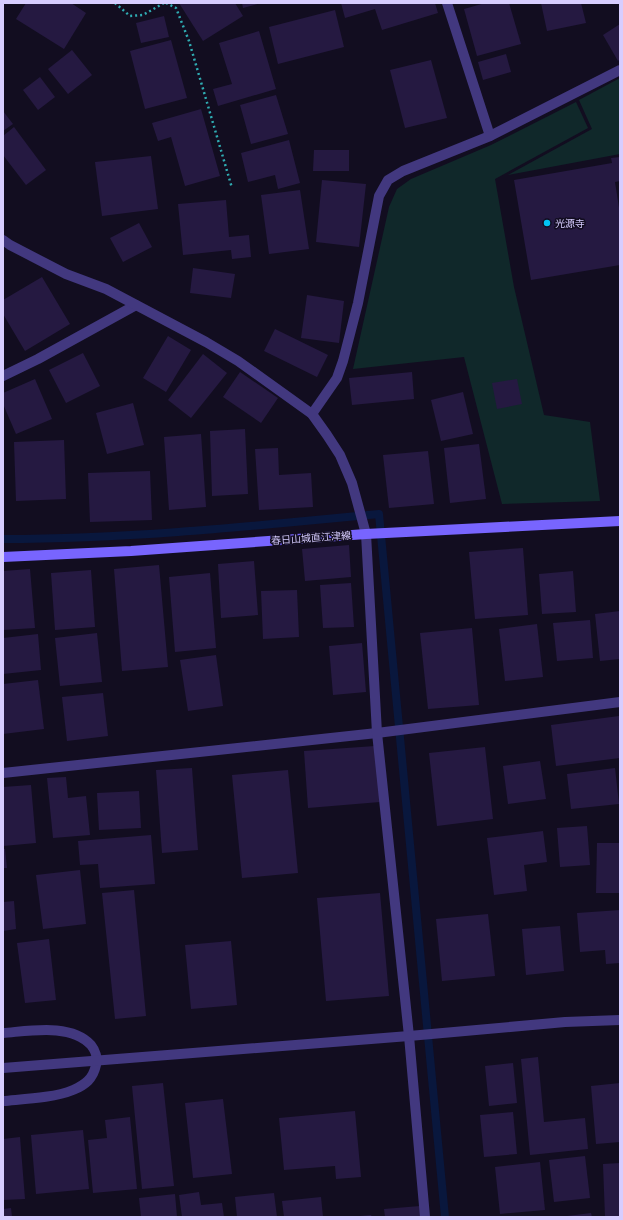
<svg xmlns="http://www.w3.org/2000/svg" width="623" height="1220" viewBox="0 0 623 1220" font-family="Ubuntu,'Noto Sans JP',sans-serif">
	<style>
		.green { fill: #10282a }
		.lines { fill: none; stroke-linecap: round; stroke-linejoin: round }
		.stream { stroke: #09173d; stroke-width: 8 }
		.building { fill: #251941 }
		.path { stroke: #2fabb1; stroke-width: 2.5; stroke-dasharray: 2 3; stroke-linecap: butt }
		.minor { stroke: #42387f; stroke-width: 10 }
		.tertiary { stroke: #42387f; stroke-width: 10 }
		.secondary { stroke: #7865fe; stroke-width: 10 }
		.poi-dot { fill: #02c4f5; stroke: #120d20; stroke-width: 1.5 }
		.labels { text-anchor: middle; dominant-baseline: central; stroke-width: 3; stroke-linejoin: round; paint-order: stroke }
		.poi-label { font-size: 10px; fill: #d7cdff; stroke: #120d20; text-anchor: start }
		.street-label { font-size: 10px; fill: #d7cdff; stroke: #120d20 }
	</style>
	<rect width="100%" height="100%" fill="#120d20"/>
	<g class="green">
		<polygon points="620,78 620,154 508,175 592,129 579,100"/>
		<polygon points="576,102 588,128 495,179 514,287 544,415 590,422 600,501 502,504 464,357 353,369 389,207 397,189 411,179 491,145"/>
	</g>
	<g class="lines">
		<path class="stream" d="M3 539C129 539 254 526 379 514L445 1217"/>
	</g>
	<g class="building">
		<polygon points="26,3 71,3 86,13 64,49 16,19"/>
		<polygon points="179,3 235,3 243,16 203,41"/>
		<polygon points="242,3 261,3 243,8"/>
		<polygon points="341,3 435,3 438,13 382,30 375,9 345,18"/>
		<polygon points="485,3 509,3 521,44 477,56 464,9"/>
		<polygon points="541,3 581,3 586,23 547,31"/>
		<polygon points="335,10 344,47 278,64 269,27"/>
		<polygon points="164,16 169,37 141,43 136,23"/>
		<polygon points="620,24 620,59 618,61 603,35"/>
		<polygon points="259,31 276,89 218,106 213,89 232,84 219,43"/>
		<polygon points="171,40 187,98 145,109 130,51"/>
		<polygon points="72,50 92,75 68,94 48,69"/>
		<polygon points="506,54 511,72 483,80 478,62"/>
		<polygon points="431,60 447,118 405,128 390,70"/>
		<polygon points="40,77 55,97 38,110 23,90"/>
		<polygon points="276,95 288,134 251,144 240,105"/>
		<polygon points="201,109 220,176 185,186 171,137 158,141 152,123"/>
		<polygon points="3,111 13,124 3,131"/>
		<polygon points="14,127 46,170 26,185 3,155 3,136"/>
		<polygon points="289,140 300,183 278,189 275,175 248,182 241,153"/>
		<polygon points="314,150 349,150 349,171 313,171"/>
		<polygon points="151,156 158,209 102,216 95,162"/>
		<polygon points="620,157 620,181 615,182 620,214 620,265 531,280 514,180 612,163 611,158"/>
		<polygon points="322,180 366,184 359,247 316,242"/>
		<polygon points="300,190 309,249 269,254 261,195"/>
		<polygon points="226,200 229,237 249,235 251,257 232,259 231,250 183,255 178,204"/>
		<polygon points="139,223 152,247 123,262 110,238"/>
		<polygon points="193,268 235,274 231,298 190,293"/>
		<polygon points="42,277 70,324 25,351 3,314 3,300"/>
		<polygon points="307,295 344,301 339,343 301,338"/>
		<polygon points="275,329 328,355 317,377 264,351"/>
		<polygon points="168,336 191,350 166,392 143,378"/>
		<polygon points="83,353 100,386 66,403 49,370"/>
		<polygon points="203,354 227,373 191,418 168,400"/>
		<polygon points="240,372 278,398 261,423 223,397"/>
		<polygon points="412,372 414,399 352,405 349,378"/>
		<polygon points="35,379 52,419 16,434 3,404 3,393"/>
		<polygon points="517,379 522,404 497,409 492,383"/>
		<polygon points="463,392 473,434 441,441 431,400"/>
		<polygon points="133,403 144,445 107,454 96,413"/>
		<polygon points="245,429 248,494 212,496 210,431"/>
		<polygon points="201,434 206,507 169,510 164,437"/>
		<polygon points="64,440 66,499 16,501 14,442"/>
		<polygon points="479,444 486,499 450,503 444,448"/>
		<polygon points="278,448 279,475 311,473 313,507 259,510 255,449"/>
		<polygon points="428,451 434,504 389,508 383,455"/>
		<polygon points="150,471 152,520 90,522 88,473"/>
		<polygon points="349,545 351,577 305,581 302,549"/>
		<polygon points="523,548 528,615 475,619 469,552"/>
		<polygon points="254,561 258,615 221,618 218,564"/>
		<polygon points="159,565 168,667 122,671 114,569"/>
		<polygon points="30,569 35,628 3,630 3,571"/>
		<polygon points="91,570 95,627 55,630 51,573"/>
		<polygon points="573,571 576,612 542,614 539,574"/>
		<polygon points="210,573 216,648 175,652 169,577"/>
		<polygon points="351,583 354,627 323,628 320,585"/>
		<polygon points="297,590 299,637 263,639 261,591"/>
		<polygon points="620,611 620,659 600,661 595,614"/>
		<polygon points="590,620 593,658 557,661 553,623"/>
		<polygon points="537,624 543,677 505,681 499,629"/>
		<polygon points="472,628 479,705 428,709 420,633"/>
		<polygon points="97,633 102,682 60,686 55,638"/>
		<polygon points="38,634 41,670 3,674 3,638"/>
		<polygon points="362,643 366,692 333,695 329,646"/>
		<polygon points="216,655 223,706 188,711 180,660"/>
		<polygon points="38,680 44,729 3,734 3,684"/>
		<polygon points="103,693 108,736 67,741 62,697"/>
		<polygon points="619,716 620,725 620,758 556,766 551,725"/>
		<polygon points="375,746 380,802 308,808 304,751"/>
		<polygon points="485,747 493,819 437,826 429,753"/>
		<polygon points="540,761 546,799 508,804 503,766"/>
		<polygon points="192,768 198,850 162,853 156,770"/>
		<polygon points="615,768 619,804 571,809 567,774"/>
		<polygon points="288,770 298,873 242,878 232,775"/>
		<polygon points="66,777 68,798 86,796 90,835 53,838 47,778"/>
		<polygon points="31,785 36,843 3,846 3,787"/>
		<polygon points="139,791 141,828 99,830 97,793"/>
		<polygon points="587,826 590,865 560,867 557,828"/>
		<polygon points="543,831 547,862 524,865 527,891 494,895 487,838"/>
		<polygon points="151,835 155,884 100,888 98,864 80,865 78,841"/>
		<polygon points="597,843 620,843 620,893 596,893"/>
		<polygon points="3,849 5,849 7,868 3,868"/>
		<polygon points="80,870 86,924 43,929 36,875"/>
		<polygon points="134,890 146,1016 115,1019 102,893"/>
		<polygon points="380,893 389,996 326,1001 317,898"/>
		<polygon points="14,901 16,929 3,931 3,902"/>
		<polygon points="620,910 620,963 606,964 605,950 580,952 577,913"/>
		<polygon points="488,914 495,976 442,981 436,919"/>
		<polygon points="560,926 564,971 526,975 522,929"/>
		<polygon points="49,939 56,1000 25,1003 17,943"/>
		<polygon points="231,941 237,1005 191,1009 185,945"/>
		<polygon points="538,1057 544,1122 585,1118 588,1149 530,1155 521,1059"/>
		<polygon points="513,1063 517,1103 489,1106 485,1066"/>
		<polygon points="163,1083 174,1186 142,1189 132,1086"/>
		<polygon points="620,1083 620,1142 596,1144 591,1086"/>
		<polygon points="223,1099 232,1174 193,1178 185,1103"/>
		<polygon points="355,1111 361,1177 336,1179 335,1166 284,1170 279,1118"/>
		<polygon points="513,1112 517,1154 484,1157 480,1115"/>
		<polygon points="130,1117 137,1189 93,1193 88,1140 107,1138 105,1120"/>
		<polygon points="83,1130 89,1189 36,1194 31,1135"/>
		<polygon points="20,1137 25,1199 3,1200 3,1139"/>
		<polygon points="585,1156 590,1198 554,1202 549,1160"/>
		<polygon points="540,1162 545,1210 500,1214 495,1167"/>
		<polygon points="620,1163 620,1217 605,1217 603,1164"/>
		<polygon points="199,1192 201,1205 222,1203 224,1217 182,1217 179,1195"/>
		<polygon points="274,1193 277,1217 237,1217 235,1197"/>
		<polygon points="175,1194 177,1217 141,1217 139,1198"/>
		<polygon points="321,1197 323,1217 284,1217 282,1201"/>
		<polygon points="420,1206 421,1217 385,1217 384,1209"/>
		<polygon points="11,1208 12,1217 3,1217 3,1209"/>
		<polygon points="591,1213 592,1217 567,1217 567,1216"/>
		<polygon points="371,1215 372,1217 360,1217 360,1216"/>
	</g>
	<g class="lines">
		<g class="path">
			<polyline points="115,3 130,16 143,15 164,3"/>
			<polyline points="166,3 176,8 189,41 232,188"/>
		</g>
		<g class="minor">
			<polyline points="447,3 490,136"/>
			<polyline points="3,376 38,359 136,305"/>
			<polyline points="312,414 337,378 343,361 358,303 379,196 388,180 403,171 490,136 620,70"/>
			<polyline points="3,773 377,733 620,702"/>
			<path d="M3 1033C30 1031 71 1023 91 1045 95 1050 98 1058 96 1065 93 1079 85 1085 73 1090 54 1098 23 1099 3 1101"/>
		</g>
		<g class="tertiary">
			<polyline points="3,240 10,245 66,274 106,289 206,342 238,361 312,414 327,435 340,455 352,483 366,534 377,733 409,1036 425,1217"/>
			<polyline points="3,1068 409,1036 565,1022 620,1020"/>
		</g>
		<polyline class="secondary" points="3,557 131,551 366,534 620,521"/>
	</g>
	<circle class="poi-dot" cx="547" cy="223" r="4"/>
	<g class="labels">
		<g class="poi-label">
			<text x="555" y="223">光源寺</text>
		</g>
		<g class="street-label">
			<text transform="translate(311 538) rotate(-4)">春日山城直江津線</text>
		</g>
	</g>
	<rect width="623" height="1220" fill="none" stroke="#d7cdff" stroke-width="8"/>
</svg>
